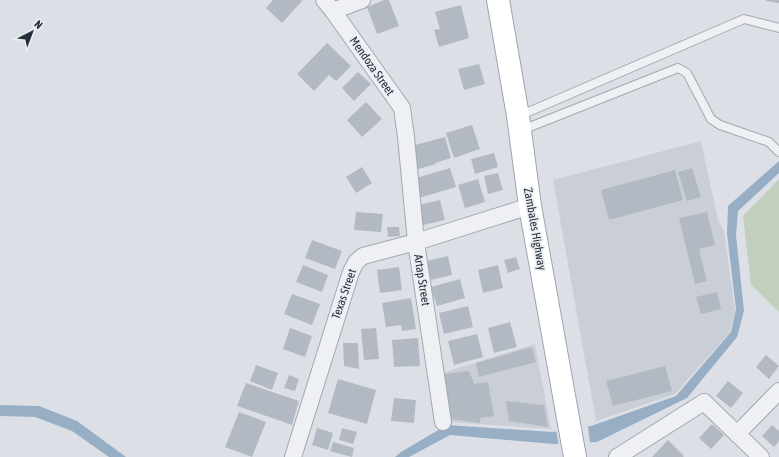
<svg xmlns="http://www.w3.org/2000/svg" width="779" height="457" viewBox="0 0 779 457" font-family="'Asap Condensed',sans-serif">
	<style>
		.built { fill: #cacfd7 }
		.green { fill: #c2cfbd }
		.water { fill: #97aec5 }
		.pier { fill: #dce0e6 }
		.building { fill: #b3b9c2 }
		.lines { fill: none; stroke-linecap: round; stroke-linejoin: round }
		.service-casing { stroke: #a2a7af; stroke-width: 10 }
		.minor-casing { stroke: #a2a7af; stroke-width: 18 }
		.primary-casing { stroke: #9ca4b1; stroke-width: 24 }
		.service { stroke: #eef0f4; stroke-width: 8 }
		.minor { stroke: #eef0f4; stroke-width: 16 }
		.primary { stroke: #fff; stroke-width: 22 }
		.labels { text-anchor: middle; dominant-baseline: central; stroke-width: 3.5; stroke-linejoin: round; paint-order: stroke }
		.street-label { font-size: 12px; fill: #262e3b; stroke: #ebeff4 }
	</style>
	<rect width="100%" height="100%" fill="#dce0e6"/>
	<g class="built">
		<polygon points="701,141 718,220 724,231 735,310 730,332 675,394 596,421 553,180"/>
		<polygon points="535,344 551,429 447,422 439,374"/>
	</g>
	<polygon class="green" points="779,179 779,312 751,285 743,216"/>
	<g class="water">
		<polygon points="779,161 779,173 738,211 736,235 744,311 737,337 687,398 597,442 554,444 450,435 409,457 395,457 401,452 447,425 552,432 591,426 676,396 731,332 736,309 727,233 728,206"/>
		<polygon points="0,405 39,406 77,421 126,457 109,457 72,431 35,417 0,416"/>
	</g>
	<polygon class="pier" points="588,426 590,444 559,446 556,430"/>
	<g class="building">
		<polygon points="273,0 301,0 302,1 282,23 266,8"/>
		<polygon points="384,0 389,0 399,26 377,34 367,7"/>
		<polygon points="766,0 779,0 779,3 766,1"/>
		<polygon points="461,5 469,38 439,47 434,30 440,29 435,12"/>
		<polygon points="327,43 351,66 336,81 329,75 314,91 297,74"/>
		<polygon points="479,64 485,84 464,90 458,69"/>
		<polygon points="358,72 371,84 354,101 342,88"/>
		<polygon points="366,102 382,119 362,137 347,120"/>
		<polygon points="472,125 480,149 454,158 446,133"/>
		<polygon points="445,137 451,158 435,163 436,164 415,170 408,147"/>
		<polygon points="494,153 498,167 475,174 471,159"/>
		<polygon points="362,167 372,183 356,193 346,177"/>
		<polygon points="450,168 456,187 419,198 413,179"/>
		<polygon points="692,168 701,197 687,201 678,172"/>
		<polygon points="675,170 683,200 609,220 601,190"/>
		<polygon points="498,173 503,190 488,194 484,176"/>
		<polygon points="478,179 485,202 465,208 458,185"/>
		<polygon points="440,200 445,220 423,225 418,205"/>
		<polygon points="356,212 383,214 381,232 354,230"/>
		<polygon points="707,212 715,245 699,249 707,281 695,284 679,218"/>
		<polygon points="387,227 399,227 400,236 388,237"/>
		<polygon points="312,240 342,251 335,269 305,258"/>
		<polygon points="448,256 452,275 431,280 426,261"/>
		<polygon points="516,257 520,269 508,273 504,260"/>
		<polygon points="303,265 328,275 322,292 296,282"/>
		<polygon points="498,265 503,288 483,293 478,270"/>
		<polygon points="399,267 402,290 380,293 377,270"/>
		<polygon points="460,279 465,298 437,306 431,287"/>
		<polygon points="717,292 721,309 701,314 696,297"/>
		<polygon points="292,294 320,304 312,325 284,314"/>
		<polygon points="411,298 416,329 402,331 401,325 386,327 382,303"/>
		<polygon points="468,306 473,327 444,334 439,313"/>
		<polygon points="510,322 517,347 494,353 488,328"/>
		<polygon points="290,328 312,336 305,357 283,349"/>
		<polygon points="376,328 379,359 364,360 361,329"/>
		<polygon points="477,334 483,357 454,365 448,341"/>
		<polygon points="418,338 420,366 394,367 392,340"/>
		<polygon points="343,343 358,343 359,369 344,366"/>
		<polygon points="532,347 536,362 479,377 476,363"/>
		<polygon points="766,355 779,366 769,379 756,367"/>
		<polygon points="256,365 278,373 272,390 250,381"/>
		<polygon points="665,366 672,391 613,406 606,381"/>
		<polygon points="469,371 474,384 488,382 494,416 480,418 480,423 450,419 445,374"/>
		<polygon points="289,375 299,379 295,391 284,388"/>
		<polygon points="338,379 376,390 367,424 328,413"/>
		<polygon points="728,381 743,393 731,408 716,396"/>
		<polygon points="246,383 299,401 292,425 237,406"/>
		<polygon points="394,398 416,400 414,423 391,421"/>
		<polygon points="506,401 544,405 548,427 509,421"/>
		<polygon points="239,412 266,422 252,457 225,447"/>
		<polygon points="712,424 724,435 711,449 699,438"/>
		<polygon points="772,425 779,431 779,441 774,447 762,436"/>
		<polygon points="317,428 333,433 328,450 312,445"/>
		<polygon points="342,428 357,432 353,444 339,440"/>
		<polygon points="668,440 684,456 683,457 652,457"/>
		<polygon points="333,442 354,448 352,457 330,451"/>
	</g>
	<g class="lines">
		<defs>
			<g id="service">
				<polyline points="519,116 744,19 779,28"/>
				<polyline points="522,130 678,68 687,73 711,119 720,125 769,142 779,152"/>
			</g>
			<g id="minor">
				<polyline points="324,0 333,11 402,108 406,137 416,242 443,422"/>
				<polyline points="333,11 362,0"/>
				<polyline points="737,434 779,391"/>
				<polyline points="293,457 351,272 356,262 363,256 416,242 530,206"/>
				<polyline points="617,457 704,402 761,457"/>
			</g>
			<polyline id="primary" points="498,0 518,116 530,206 575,457"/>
		</defs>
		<use href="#service" class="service-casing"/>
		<use href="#minor" class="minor-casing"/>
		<use href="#primary" class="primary-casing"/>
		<use href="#service" class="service"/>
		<use href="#minor" class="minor"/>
		<use href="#primary" class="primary"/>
	</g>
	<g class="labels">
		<g class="street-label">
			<text transform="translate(372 66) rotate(55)">Mendoza Street</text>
			<text transform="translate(535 229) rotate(80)">Zambales Highway</text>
			<text transform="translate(422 280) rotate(81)">Artap Street</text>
			<text transform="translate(344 294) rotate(-71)">Texas Street</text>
		</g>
	</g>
	<g transform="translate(32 32) rotate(42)" stroke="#ebeff4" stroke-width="3" paint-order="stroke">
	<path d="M0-3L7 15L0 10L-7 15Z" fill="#262e3b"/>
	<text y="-6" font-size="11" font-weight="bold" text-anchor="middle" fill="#262e3b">N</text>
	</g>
</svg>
